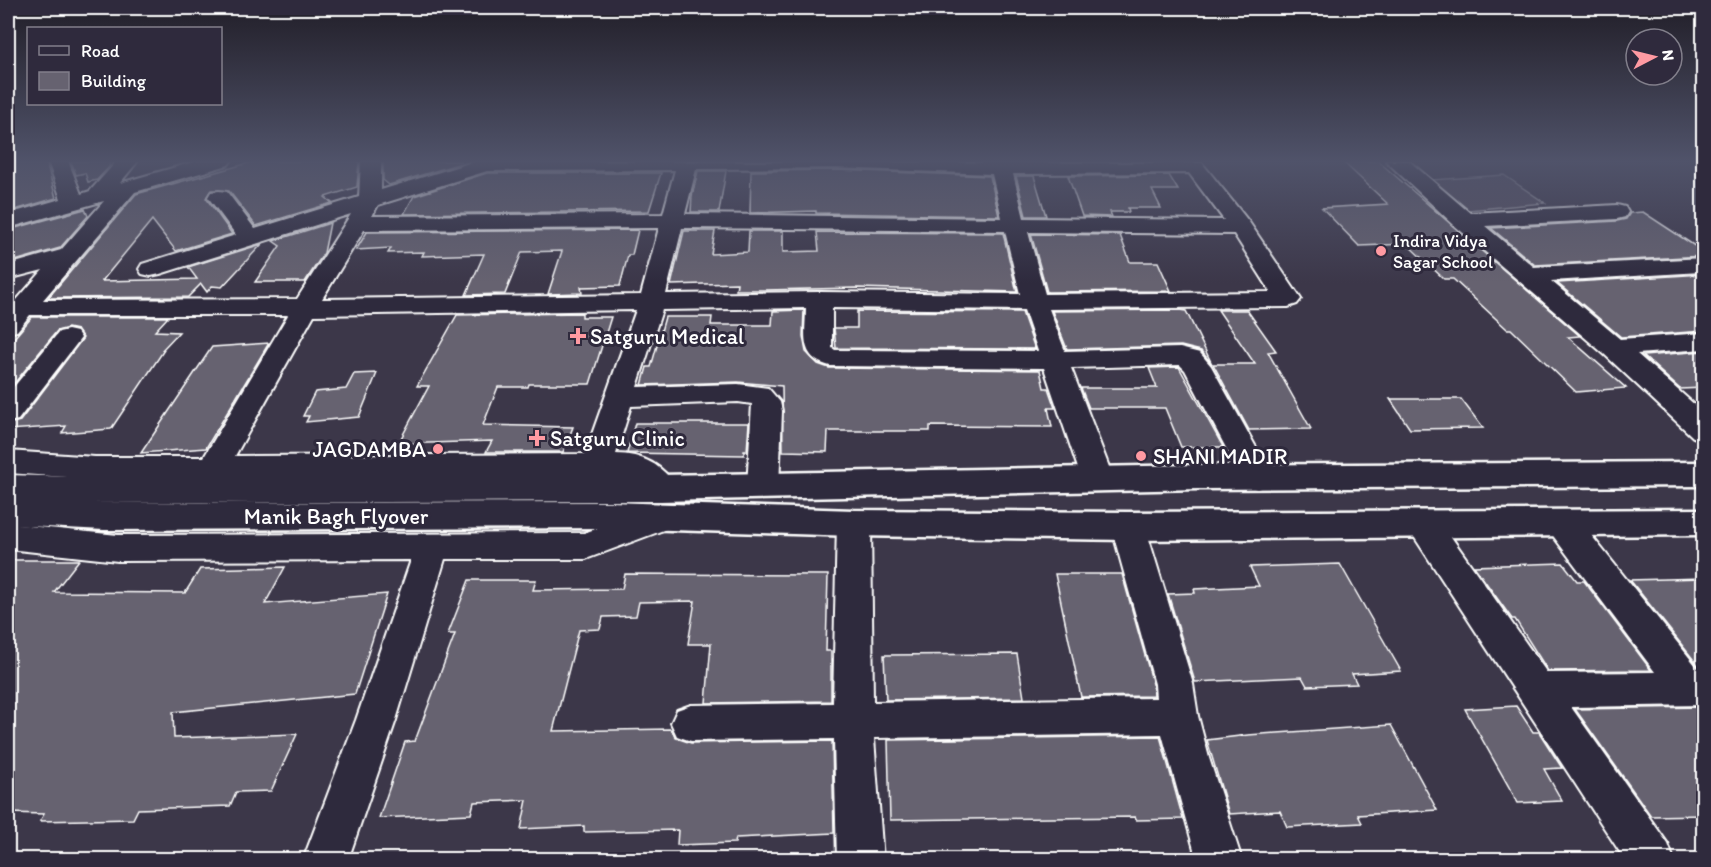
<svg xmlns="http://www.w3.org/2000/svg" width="1711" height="867" viewBox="0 0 1711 867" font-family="Itim,sans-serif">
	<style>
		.green { fill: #555060; stroke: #aaa8b0; stroke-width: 1.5 }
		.building { fill: #666270; stroke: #fff; stroke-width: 1.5 }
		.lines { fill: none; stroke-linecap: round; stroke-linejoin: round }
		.minor-casing { stroke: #fff; stroke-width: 4 }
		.major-casing { stroke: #fff; stroke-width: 5 }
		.minor { fill: #2f2a3d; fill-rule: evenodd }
		.major { fill: #2f2a3d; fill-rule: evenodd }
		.poi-dot { fill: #ff9aa2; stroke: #2f2a3d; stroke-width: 2 }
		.labels { text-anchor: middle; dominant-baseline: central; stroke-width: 6; stroke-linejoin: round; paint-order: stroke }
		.far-poi-label { font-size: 18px; fill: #fff; stroke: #2f2a3d; text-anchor: start }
		.poi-label { font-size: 22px; fill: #fff; stroke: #2f2a3d; text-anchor: start }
		.street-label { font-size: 22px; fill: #fff; stroke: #2f2a3d }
	</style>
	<rect width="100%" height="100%" fill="#3c3749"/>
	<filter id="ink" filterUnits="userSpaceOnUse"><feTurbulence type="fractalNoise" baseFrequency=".0167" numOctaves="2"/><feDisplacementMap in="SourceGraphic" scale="12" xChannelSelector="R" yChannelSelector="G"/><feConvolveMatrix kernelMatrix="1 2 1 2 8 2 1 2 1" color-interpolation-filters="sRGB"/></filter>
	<g filter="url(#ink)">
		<polygon class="green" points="1504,175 1545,203 1468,210 1430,180"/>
		<g class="building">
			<polygon points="8,161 46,161 56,198 8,212"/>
			<polygon points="71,161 110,161 109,167 97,180 88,182 85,173 76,175"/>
			<polygon points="256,161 359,161 357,187 325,197 332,203 256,226 229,191 211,190 206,198 232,234 176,251 152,220 102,281 197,279 188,267 262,244 222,287 212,286 207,292 201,284 188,297 48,298 136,194"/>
			<polygon points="383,161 460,161 461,163 389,185 383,180"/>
			<polygon points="1342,161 1378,161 1580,336 1568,337 1626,388 1576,392 1511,329 1507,329 1453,279 1444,279 1407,244 1359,246 1322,208 1388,204"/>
			<polygon points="836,170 990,176 999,216 816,213 816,211 750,213 751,171"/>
			<polygon points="698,171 726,171 719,212 691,212 692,196"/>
			<polygon points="487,173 661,173 649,211 404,214 414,196"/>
			<polygon points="1169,175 1178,190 1152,190 1161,208 1128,208 1129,212 1110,212 1112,217 1082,216 1068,176"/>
			<polygon points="1016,176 1034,176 1046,216 1026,216"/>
			<polygon points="85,209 88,216 60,248 8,263 8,230"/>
			<polygon points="1643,212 1704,252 1704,256 1535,265 1491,228 1617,221 1626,219 1630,213"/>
			<polygon points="330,223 324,253 305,282 255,282 280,246 273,241"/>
			<polygon points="638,230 632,255 628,255 620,286 581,287 582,293 548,294 562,251 522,252 505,294 466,295 484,254 422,256 424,252 388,253 391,248 356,250 367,232"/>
			<polygon points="684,231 715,231 711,254 748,252 749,231 783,231 783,252 819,251 817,232 1003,233 1017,292 857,288 765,290 736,290 737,283 671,285"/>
			<polygon points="1031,234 1120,235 1130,262 1158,262 1171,291 1047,292"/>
			<polygon points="1704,274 1704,331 1621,337 1557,283"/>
			<polygon points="804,310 803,336 806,352 818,364 829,368 1040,370 1044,388 1048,388 1055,408 1048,408 1052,427 930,426 930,431 828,431 827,452 783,451 782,386 738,382 642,385 647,367 651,367 665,317 712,317 711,325 772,325 773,311"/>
			<polygon points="1179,310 1186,311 1212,364 1201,351 1181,346 1067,349 1052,311"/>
			<polygon points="1218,310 1247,310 1276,351 1268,352 1311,429 1249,430 1213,364 1255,364"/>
			<polygon points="857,311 1022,312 1035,349 836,348 834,328 857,328"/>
			<polygon points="582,313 582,317 611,317 590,384 529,384 528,387 498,387 483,425 573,427 563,452 486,452 492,441 398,444 429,386 417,386 457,315"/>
			<polygon points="32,317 168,317 155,331 179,332 162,350 164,350 111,429 62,433 66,426 8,430 8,424 20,421 83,338 77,330 68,328 57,331 8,391 8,345"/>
			<polygon points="269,343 206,448 141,453 212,347"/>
			<polygon points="1704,351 1704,388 1680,389 1643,356"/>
			<polygon points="1179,367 1223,447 1181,447 1165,408 1089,408 1081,388 1157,388 1149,368"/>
			<polygon points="377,373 359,417 306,422 309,416 303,416 315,392 346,389 354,374"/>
			<polygon points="1390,399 1461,399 1483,428 1410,429"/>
			<polygon points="635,423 749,423 747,451 744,451 744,455 627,453"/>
			<polygon points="8,560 79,560 54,592 185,593 200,569 285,567 265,604 387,594 355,694 173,712 174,738 297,734 271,791 236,792 230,806 138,809 133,819 40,821 44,814 8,813"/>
			<polygon points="1563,563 1577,581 1584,581 1651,670 1548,671 1515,619 1512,619 1474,566"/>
			<polygon points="1340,564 1401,671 1352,674 1357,684 1307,686 1302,677 1195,682 1168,594 1195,593 1194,589 1259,586 1250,567"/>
			<polygon points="625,574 828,575 826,651 831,651 831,701 706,703 711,644 688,644 695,601 639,602 636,616 603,617 600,629 579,630 553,731 671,729 676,738 691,743 832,741 834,833 736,838 735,843 677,845 678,830 584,832 584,826 521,829 527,800 474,802 471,814 379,818 405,742 415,741 455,634 448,634 469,580 536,580 533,590 622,589"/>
			<polygon points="1055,574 1122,574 1153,684 1154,696 1081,697"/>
			<polygon points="1704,578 1704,669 1701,669 1630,580"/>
			<polygon points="1017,654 1024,698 886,700 884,655"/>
			<polygon points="1516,706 1533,732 1539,732 1562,768 1544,769 1562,801 1518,803 1465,709"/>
			<polygon points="1704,707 1704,815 1651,816 1575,709"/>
			<polygon points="1391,725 1437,810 1358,815 1362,823 1287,827 1280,811 1229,814 1207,740 1248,735"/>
			<polygon points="1160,736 1183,819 1136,820 1135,817 890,820 888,740"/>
		</g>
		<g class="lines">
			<defs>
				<g id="minor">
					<path d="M48 161H68L81 194 90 191 117 161H138L120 183 197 161H231L228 165 135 192 43 300 297 299 351 214 160 274 151 276 142 274 139 269 142 264 236 235 208 197 211 192 219 191 227 192 255 229 359 197 361 161H381V190L476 161 1202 163 1249 222 1301 299 1297 304 1288 307 1049 309 1065 351 1180 348 1200 353 1211 366 1273 478 1268 486 1257 489 1246 486 1185 370 1180 365 1071 368 1114 480 1109 488 1098 491 1087 488 1082 480 1044 368 830 366C798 358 806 334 806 308L662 310 637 387 738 384 768 388 780 402 782 411 779 487 774 495 763 498 752 495 747 487 752 404 738 402 631 406 616 454C642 454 663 465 677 488L672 496C652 502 642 489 627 476L95 479 8 473V451L95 457H204L288 315H30L17 331 8 333V310L43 270 8 279V265L61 250 104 201 8 228V214L61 199ZM836 168 992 174 1002 218 685 214 696 169ZM675 170 663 214 372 216 378 205 487 171ZM1189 173 1224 220 1024 218 1013 174ZM659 228 641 295 322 299 364 230ZM682 228 1005 231 1020 294 819 292 666 294ZM1028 232 1234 234 1271 292 1045 294ZM832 308 1024 310 1038 351 835 350 832 348ZM636 310 585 454 235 456 314 315Z"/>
					<polygon points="1386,161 1409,161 1470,213 1617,205 1625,207 1628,212 1625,217 1617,219 1485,226 1534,267 1704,258 1704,272 1701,272 1551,281 1620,339 1704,333 1704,349 1637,354 1704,413 1704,440 1693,437 1604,354 1454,225"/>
					<polygon points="68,330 77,332 81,338 18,420 8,422 8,394 59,332"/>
					<polygon points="665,504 677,507 681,516 677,525 586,559 445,559 396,720 348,860 303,860 356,720 411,560 118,561 8,549 8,524 118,535 584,533"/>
					<polygon points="854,511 866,514 871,523 873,702 1156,698 1155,684 1111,526 1116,517 1128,514 1140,517 1145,526 1193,684 1198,716 1209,758 1242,860 1197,860 1162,734 874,738 883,860 837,860 834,739 691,741 677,736 671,723 677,710 691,705 833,703 837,523 842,514"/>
					<polygon points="1423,511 1435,514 1547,673 1655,672 1551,533 1546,524 1551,515 1563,512 1575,515 1700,671 1704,671 1704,705 1571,707 1668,844 1674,860 1625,860 1411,532 1406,523 1411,514"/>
				</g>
				<polygon id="major" points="1704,462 1704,486 1199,489 661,501 82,503 610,502 854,510 1128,512 1704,509 1704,535 1128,540 854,536 610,528 104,530 8,525 8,475 77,477 661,475 1199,465"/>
			</defs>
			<use href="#minor" class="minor-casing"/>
			<use href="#major" class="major-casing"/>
			<use href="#minor" class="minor"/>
			<use href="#major" class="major"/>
		</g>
	</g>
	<linearGradient id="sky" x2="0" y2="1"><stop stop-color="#211e28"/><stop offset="0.57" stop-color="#50536a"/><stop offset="1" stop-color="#50536a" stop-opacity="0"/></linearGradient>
	<rect width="1711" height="283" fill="url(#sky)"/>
	<g class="poi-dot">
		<circle cx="1381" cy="251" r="6"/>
		<path d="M575 327h6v6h6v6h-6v6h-6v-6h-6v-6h6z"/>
		<path d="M534 429h6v6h6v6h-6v6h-6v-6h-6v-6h6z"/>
		<circle cx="438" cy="449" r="6"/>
		<circle cx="1141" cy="456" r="6"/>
	</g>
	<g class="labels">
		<g class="far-poi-label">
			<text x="1393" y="241">Indira Vidya<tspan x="1393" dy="21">Sagar School</tspan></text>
		</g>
		<g class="poi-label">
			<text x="590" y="336">Satguru Medical</text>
			<text x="550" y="438">Satguru Clinic</text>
			<text x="426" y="449" text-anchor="end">JAGDAMBA</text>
			<text x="1153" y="456">SHANI MADIR</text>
		</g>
		<g class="street-label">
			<text x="336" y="516">Manik Bagh Flyover</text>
		</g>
	</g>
	<rect width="1711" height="867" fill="none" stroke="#2f2a3d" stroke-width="30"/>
	<rect x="15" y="15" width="1681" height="837" fill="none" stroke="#fff" stroke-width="2" filter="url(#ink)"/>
	<rect x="27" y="27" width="195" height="78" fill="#2f2a3d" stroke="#827f8b" stroke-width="1.5"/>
	<rect x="39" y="46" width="30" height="9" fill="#2f2a3d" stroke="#827f8b" stroke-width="1.5"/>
	<text x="81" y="57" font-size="18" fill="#ffffff">Road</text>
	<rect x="39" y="72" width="30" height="18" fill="#666270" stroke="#827f8b" stroke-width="1.5"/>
	<text x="81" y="87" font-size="18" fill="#ffffff">Building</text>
	<g transform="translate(1654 57) rotate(83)"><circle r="28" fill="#2f2a3d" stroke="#827f8b" stroke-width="1.5"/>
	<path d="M0-4.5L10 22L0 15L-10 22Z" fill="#ff9aa2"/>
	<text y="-9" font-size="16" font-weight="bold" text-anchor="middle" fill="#ffffff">N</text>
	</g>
</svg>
